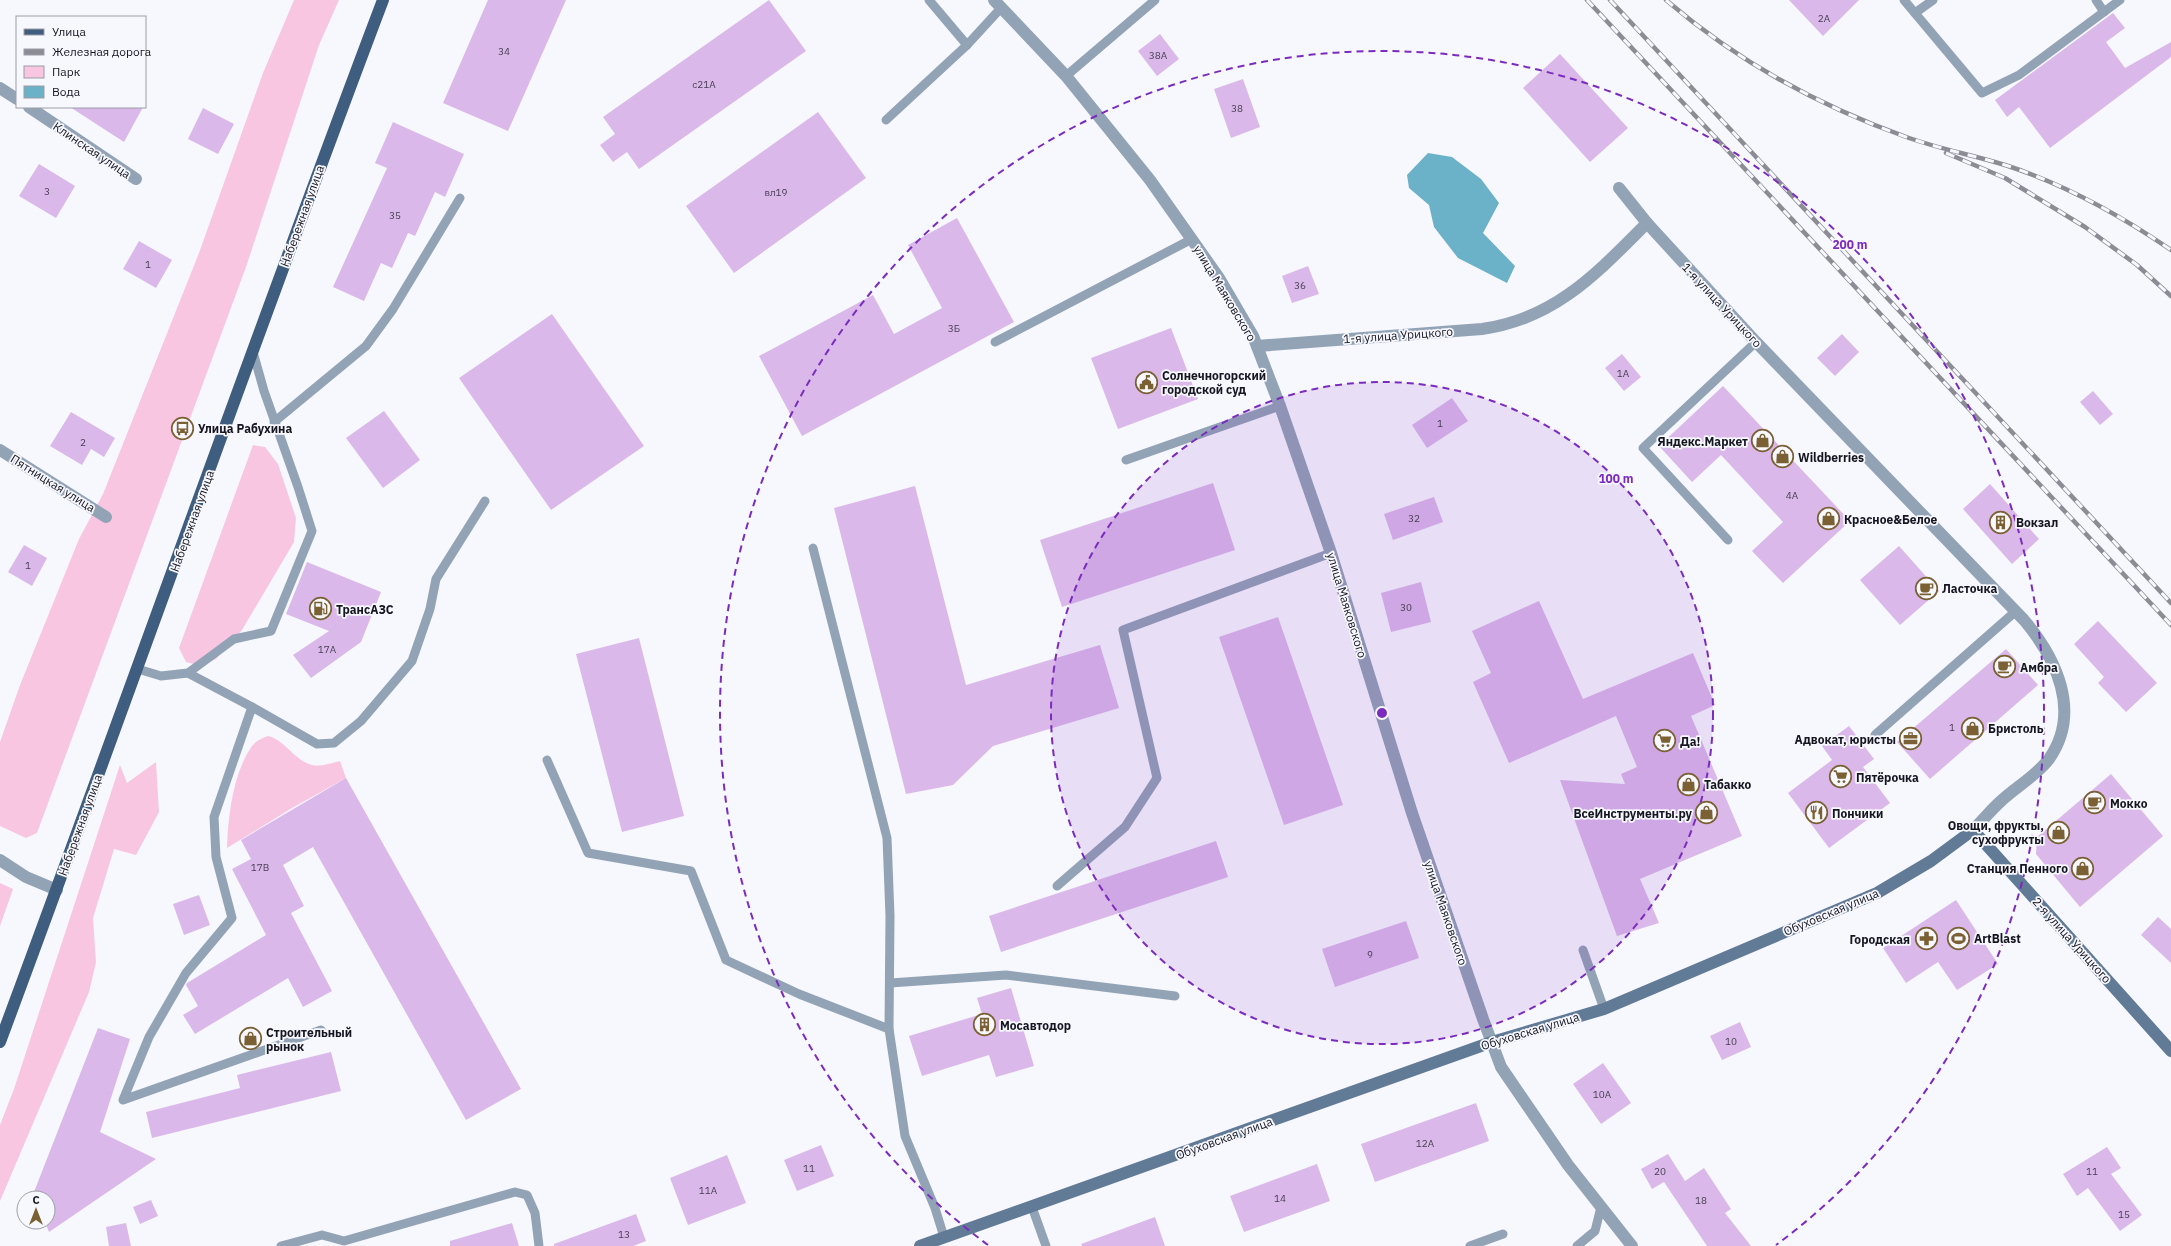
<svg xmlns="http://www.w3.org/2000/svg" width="2171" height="1246" viewBox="0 0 2171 1246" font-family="'IBM Plex Sans',sans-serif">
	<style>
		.green { fill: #f9c6e1 }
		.water { fill: #6bb1c7 }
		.building { fill: #dab9ea }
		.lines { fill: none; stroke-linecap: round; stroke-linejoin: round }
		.lane { stroke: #92a3b6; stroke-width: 9 }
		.street { stroke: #92a3b6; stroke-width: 12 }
		.secondary { stroke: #617a96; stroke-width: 12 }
		.primary { stroke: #3f5d7e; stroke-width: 12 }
		.rail-casing { stroke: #8c8c95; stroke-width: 4.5 }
		.rail { stroke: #f7f7fe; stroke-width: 3; stroke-dasharray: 9; stroke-linecap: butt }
		.ring { fill: none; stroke: #7b2cbf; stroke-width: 2; stroke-dasharray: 7 5 }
		.labels { text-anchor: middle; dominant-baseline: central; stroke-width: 3.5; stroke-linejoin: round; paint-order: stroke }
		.number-label { font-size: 10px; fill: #473f53 }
		.street-label { font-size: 12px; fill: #161621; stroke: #f7f7fe }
		.poi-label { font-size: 12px; font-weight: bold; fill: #161621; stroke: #f7f7fe; text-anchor: start }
		.centre { fill: #7b2cbf; stroke: #f7f7fe; stroke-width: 2 }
		.ring-label { font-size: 12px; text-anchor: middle; font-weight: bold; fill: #7b2cbf; stroke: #f7f7fe; stroke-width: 3.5; stroke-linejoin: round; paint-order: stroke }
	</style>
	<rect width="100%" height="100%" fill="#f7f7fe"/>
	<g class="green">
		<polygon points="294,0 339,0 319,45 246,267 37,833 26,838 0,826 0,742 20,685 79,539 103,494 199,253 263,73"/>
		<polygon points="253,445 265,447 278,464 296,518 294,542 242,630 216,659 201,666 186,662 179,648"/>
		<path d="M268 736C285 740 294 760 312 765 321 767 332 763 340 761L346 778 292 808 227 848C228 816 233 773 252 746 255 741 263 738 268 736Z"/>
		<polygon points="156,762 159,812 136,855 114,849 93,918 96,962 89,992 0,1201 0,1125 14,1089 120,765 127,783"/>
		<polygon points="0,883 13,889 0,926"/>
	</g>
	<polygon class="water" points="1428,153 1452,157 1481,179 1499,203 1483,233 1515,266 1507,283 1458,258 1434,227 1429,205 1409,188 1407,175"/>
	<g class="building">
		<polygon points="488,0 566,0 508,131 443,103"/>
		<polygon points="769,0 806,51 639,169 627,152 613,162 600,145 615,134 603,117"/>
		<polygon points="1789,0 1859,0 1823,36"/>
		<polygon points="2113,13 2125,28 2106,42 2125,68 2171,42 2171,57 2050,148 2019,107 2007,117 1995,100"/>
		<polygon points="1160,34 1179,59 1157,76 1138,51"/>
		<polygon points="1560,54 1628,128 1590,162 1523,88"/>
		<polygon points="1243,79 1260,127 1231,138 1214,89"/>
		<polygon points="70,107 143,107 124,142"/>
		<polygon points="203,108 234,124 218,154 188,139"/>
		<polygon points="818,112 866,178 734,273 686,206"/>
		<polygon points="393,122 464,154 445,197 435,192 415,236 408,233 392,268 381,263 364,301 333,287 387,168 375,163"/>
		<polygon points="39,164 75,186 56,218 19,196"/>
		<polygon points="957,218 1014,322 802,436 759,356 873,295 894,334 942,308 908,245"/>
		<polygon points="139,241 172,260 156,288 123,269"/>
		<polygon points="1308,266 1319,294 1292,303 1282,276"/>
		<polygon points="552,314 644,446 551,510 459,378"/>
		<polygon points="1171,328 1198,399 1118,429 1091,358"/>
		<polygon points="1842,334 1859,352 1835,376 1817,358"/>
		<polygon points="1622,354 1641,377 1624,391 1605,368"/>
		<polygon points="1723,386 1850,521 1783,583 1752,551 1783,522 1721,455 1692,482 1659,446"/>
		<polygon points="2093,391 2113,414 2100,425 2080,402"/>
		<polygon points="1452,398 1468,421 1427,448 1412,425"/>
		<polygon points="384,411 420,460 383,488 346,438"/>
		<polygon points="71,412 115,438 104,457 91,449 82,465 50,446"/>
		<polygon points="1213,483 1235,550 1062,607 1040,540"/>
		<polygon points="1990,484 2039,539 2012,564 1963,509"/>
		<polygon points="915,486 966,685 1100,645 1119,708 993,746 953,785 906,794 834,508"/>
		<polygon points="1434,497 1443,522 1393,540 1384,514"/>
		<polygon points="24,545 47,558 32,586 8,572"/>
		<polygon points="1899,546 1939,591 1900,625 1860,580"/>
		<polygon points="307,562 381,592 361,642 311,678 293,655 329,631 286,614"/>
		<polygon points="1421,582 1431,622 1391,632 1381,593"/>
		<polygon points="1539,601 1583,699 1693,653 1715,705 1691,716 1742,836 1640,879 1659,923 1617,936 1560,780 1625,784 1621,774 1637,767 1616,716 1509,763 1473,682 1491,673 1472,631"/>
		<polygon points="1278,617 1343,805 1284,825 1219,637"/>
		<polygon points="2098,621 2157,683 2126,712 2098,683 2104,677 2074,644"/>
		<polygon points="639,638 684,816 622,832 576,654"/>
		<polygon points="2006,649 2038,685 1930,779 1897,742"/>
		<polygon points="1849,726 1874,759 1863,767 1890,803 1829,848 1788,793 1832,760 1822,746"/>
		<polygon points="2111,774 2163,836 2080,907 2036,854 2037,837"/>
		<polygon points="346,778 521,1089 466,1120 313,847 283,865 304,906 291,913 332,991 303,1007 288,978 195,1034 183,1015 198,1006 186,985 187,983 266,935 232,869 251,859 241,840"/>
		<polygon points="1216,841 1228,877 1001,952 989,916"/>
		<polygon points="199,895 210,925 184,935 173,904"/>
		<polygon points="1956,900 1998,964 1957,990 1938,962 1906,983 1883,948"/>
		<polygon points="2158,917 2171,929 2171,963 2141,935"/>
		<polygon points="1406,921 1419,958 1335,987 1322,949"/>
		<polygon points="1011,988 1034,1066 996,1077 989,1055 922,1076 909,1036 982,1014 977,998"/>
		<polygon points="1740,1022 1751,1047 1722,1060 1710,1036"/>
		<polygon points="98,1028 130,1039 100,1132 156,1159 49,1232 45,1222 48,1222 48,1198 36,1198 34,1192"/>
		<polygon points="331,1052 341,1091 152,1138 146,1112 240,1088 237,1075"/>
		<polygon points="1603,1063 1631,1103 1601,1124 1573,1084"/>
		<polygon points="1476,1103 1489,1141 1375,1182 1361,1144"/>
		<polygon points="821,1145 834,1176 797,1191 784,1160"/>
		<polygon points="2107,1147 2121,1168 2111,1174 2142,1215 2120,1231 2088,1188 2077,1196 2063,1174"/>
		<polygon points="1668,1154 1685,1181 1704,1168 1731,1209 1725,1213 1751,1246 1707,1246 1664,1182 1652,1189 1641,1169"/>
		<polygon points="727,1155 746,1203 688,1225 670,1178"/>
		<polygon points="1317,1164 1330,1201 1244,1232 1230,1196"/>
		<polygon points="151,1200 158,1216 140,1224 133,1207"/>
		<polygon points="636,1214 646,1241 633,1246 554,1246 554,1244"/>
		<polygon points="1155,1217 1165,1246 1082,1246 1081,1244"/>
		<polygon points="126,1223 131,1246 109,1246 106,1227"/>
		<polygon points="512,1223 519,1246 450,1246 450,1241"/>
	</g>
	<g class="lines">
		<g class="lane">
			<polyline points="929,0 967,45"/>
			<polyline points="1904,0 1982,93 2019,75 2120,0"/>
			<polyline points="2096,0 2104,12"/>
			<polyline points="1915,13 1933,0"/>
			<polyline points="1066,76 1155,0"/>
			<polyline points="886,120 967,45 1001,8"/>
			<polyline points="995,342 1192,239"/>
			<polyline points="274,422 366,346 393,309 460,198"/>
			<polyline points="1126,460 1280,406"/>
			<polyline points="1728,540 1643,448 1756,342"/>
			<polyline points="813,548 887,838 890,916 889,1029 905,1136 935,1208 944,1237"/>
			<polyline points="138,669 161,676 188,673 234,639 271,631 312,531 298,487 264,391 253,352"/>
			<polyline points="188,673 252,707 214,817 216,857 232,918 186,973 149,1037 123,1100 321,1030"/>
			<polyline points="252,707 317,744 334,743 361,721 412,661 430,609 436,579 485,501"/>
			<polyline points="1875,735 2016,611"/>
			<polyline points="547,760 588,853 691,871 726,960 799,994 889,1029"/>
			<polyline points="1057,886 1125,827 1157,778 1123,630 1331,553"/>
			<polyline points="1583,950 1604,1009"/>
			<polyline points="890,983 1006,975 1175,996"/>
			<polyline points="1032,1207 1046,1246"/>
			<polyline points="281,1246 322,1235 344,1241 515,1192 527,1195 535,1213 539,1246"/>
			<polyline points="1470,1246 1503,1234"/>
			<polyline points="1577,1246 1595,1231 1601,1207"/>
		</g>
		<g class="street">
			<polyline points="994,0 1066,76 1150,180 1219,278 1253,336 1280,406 1331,553 1412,813 1483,1019 1501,1067 1568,1165 1632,1246"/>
			<polyline points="0,88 17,99"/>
			<polyline points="29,107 136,179"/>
			<polyline points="1619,188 1647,223"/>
			<path d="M1257 346 1482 329C1555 319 1597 273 1647 223L1756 342 2024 620C2056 658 2082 712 2049 759 2038 774 2015 788 2001 801 1991 810 1983 820 1973 830"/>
			<polyline points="0,450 106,517"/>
			<polyline points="0,860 26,877 57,890"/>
		</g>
		<polyline class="secondary" points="920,1246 1492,1042 1604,1009 1877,893 1931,861 1973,830 2171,1051"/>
		<path class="primary" d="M0 1042C129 695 252 346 383 0"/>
		<defs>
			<g id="rail">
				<polyline points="1587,0 2171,625"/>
				<polyline points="1610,0 2171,603"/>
				<path d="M1666 0C1737 61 1821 107 1909 138 1940 149 1973 155 2005 165 2064 184 2120 215 2171 250"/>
				<polyline points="1946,153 2005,178 2085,227 2137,265 2171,296"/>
			</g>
		</defs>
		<use href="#rail" class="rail-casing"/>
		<use href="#rail" class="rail"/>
	</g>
	<circle cx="1382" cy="713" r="331" fill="#7b2cbf" fill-opacity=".12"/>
	<g class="ring">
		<circle cx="1382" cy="713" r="331"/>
		<path d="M988 1245A662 662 0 1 1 1776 1245"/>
	</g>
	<defs>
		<symbol id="civic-ring" viewBox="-11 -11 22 22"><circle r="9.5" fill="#f7f7fe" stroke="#7a6032" stroke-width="1.5"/><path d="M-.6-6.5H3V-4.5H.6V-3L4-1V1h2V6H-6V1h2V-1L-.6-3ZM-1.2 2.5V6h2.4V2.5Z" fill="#7a6032"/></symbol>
		<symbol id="bus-ring" viewBox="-11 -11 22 22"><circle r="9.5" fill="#f7f7fe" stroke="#7a6032" stroke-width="1.5"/><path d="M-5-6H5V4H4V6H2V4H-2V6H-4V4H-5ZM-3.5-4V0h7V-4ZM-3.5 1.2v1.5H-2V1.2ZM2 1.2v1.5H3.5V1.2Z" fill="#7a6032"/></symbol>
		<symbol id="shop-ring" viewBox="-11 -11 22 22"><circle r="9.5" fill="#f7f7fe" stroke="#7a6032" stroke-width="1.5"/><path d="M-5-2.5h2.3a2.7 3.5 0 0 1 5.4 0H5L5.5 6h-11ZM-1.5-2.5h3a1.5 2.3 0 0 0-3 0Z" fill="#7a6032"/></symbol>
		<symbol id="building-ring" viewBox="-11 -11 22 22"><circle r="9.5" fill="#f7f7fe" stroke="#7a6032" stroke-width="1.5"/><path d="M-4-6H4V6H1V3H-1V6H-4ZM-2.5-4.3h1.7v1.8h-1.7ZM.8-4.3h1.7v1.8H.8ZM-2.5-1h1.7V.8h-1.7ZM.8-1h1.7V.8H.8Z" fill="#7a6032"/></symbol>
		<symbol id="cafe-ring" viewBox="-11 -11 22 22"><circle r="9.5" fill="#f7f7fe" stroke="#7a6032" stroke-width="1.5"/><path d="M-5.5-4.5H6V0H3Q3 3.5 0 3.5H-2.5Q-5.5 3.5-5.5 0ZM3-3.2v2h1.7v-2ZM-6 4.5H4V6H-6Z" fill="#7a6032"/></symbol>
		<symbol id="fuel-ring" viewBox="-11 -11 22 22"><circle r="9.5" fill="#f7f7fe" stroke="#7a6032" stroke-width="1.5"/><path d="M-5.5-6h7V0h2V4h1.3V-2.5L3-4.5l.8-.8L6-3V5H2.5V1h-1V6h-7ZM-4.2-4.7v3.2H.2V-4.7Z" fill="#7a6032"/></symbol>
		<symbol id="office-ring" viewBox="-11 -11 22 22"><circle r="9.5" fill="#f7f7fe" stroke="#7a6032" stroke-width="1.5"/><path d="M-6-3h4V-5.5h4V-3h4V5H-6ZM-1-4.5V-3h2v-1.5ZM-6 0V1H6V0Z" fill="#7a6032"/></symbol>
		<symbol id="supermarket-ring" viewBox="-11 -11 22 22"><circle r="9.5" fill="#f7f7fe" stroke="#7a6032" stroke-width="1.5"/><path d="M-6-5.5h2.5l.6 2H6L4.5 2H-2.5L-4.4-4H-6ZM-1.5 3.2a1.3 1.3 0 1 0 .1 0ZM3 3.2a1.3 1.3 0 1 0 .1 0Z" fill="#7a6032"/></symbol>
		<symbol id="restaurant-ring" viewBox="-11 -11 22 22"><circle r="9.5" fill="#f7f7fe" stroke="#7a6032" stroke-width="1.5"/><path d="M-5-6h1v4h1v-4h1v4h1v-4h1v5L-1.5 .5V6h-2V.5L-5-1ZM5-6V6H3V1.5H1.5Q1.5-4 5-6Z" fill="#7a6032"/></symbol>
		<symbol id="stadium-ring" viewBox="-11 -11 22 22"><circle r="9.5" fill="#f7f7fe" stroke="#7a6032" stroke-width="1.5"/><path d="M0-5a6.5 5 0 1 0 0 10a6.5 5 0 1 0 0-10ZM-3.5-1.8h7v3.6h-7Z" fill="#7a6032"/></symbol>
		<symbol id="pharmacy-ring" viewBox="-11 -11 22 22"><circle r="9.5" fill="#f7f7fe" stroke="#7a6032" stroke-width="1.5"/><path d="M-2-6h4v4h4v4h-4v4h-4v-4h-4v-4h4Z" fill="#7a6032"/></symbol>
	</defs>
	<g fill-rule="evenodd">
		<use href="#civic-ring" x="1134" y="370" width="25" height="25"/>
		<use href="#bus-ring" x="170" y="416" width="25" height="25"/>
		<use href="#shop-ring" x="1750" y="428" width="25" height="25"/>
		<use href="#shop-ring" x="1770" y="444" width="25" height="25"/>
		<use href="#shop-ring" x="1816" y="506" width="25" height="25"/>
		<use href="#building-ring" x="1988" y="510" width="25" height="25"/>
		<use href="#cafe-ring" x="1914" y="576" width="25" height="25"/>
		<use href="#fuel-ring" x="308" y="596" width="25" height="25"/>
		<use href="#cafe-ring" x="1992" y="654" width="25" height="25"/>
		<use href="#shop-ring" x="1960" y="716" width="25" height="25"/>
		<use href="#office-ring" x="1898" y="726" width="25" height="25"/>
		<use href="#supermarket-ring" x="1652" y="728" width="25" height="25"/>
		<use href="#supermarket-ring" x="1828" y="764" width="25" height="25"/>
		<use href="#shop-ring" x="1676" y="772" width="25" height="25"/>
		<use href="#cafe-ring" x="2082" y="790" width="25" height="25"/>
		<use href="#shop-ring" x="1694" y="800" width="25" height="25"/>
		<use href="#restaurant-ring" x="1804" y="800" width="25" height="25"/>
		<use href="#shop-ring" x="2046" y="820" width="25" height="25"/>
		<use href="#shop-ring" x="2070" y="856" width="25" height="25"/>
		<use href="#stadium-ring" x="1946" y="926" width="25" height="25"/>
		<use href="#pharmacy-ring" x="1914" y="926" width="25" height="25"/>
		<use href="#building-ring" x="972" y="1012" width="25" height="25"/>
		<use href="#shop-ring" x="238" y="1026" width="25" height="25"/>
	</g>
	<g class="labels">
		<g class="number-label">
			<text x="1824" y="18">2А</text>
			<text x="504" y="51">34</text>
			<text x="1158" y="55">38А</text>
			<text x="704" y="84">с21А</text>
			<text x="1237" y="108">38</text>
			<text x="47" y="191">3</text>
			<text x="776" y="192">вл19</text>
			<text x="395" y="215">35</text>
			<text x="148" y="264">1</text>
			<text x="1300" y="285">36</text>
			<text x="954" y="328">3Б</text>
			<text x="1623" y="373">1А</text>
			<text x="1440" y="423">1</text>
			<text x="83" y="442">2</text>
			<text x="1792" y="495">4А</text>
			<text x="1414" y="518">32</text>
			<text x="28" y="565">1</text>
			<text x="1406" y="607">30</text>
			<text x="327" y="649">17А</text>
			<text x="1952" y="727">1</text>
			<text x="260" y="867">17В</text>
			<text x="1370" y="954">9</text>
			<text x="1731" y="1041">10</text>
			<text x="1602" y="1094">10А</text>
			<text x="1425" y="1143">12А</text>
			<text x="809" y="1168">11</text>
			<text x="1660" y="1171">20</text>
			<text x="2092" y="1171">11</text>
			<text x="708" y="1190">11А</text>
			<text x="1280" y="1198">14</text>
			<text x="1701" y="1200">18</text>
			<text x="2124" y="1214">15</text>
			<text x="624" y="1234">13</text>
		</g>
		<g class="street-label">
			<text transform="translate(92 150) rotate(34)">Клинская улица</text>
			<text transform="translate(302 216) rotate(-70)">Набережная улица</text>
			<text transform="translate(1225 293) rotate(59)">улица Маяковского</text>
			<text transform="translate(1722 305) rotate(47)">1-я улица Урицкого</text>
			<text transform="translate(1398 335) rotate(-4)">1-я улица Урицкого</text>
			<text transform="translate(53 483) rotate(32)">Пятницкая улица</text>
			<text transform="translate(192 521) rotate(-70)">Набережная улица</text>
			<text transform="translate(1347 605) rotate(73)">улица Маяковского</text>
			<text transform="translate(80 825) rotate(-70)">Набережная улица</text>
			<text transform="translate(1831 912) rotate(-23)">Обуховская улица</text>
			<text transform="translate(1446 913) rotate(71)">улица Маяковского</text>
			<text transform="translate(2072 940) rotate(48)">2-я улица Урицкого</text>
			<text transform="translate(1530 1031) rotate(-17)">Обуховская улица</text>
			<text transform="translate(1224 1138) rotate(-20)">Обуховская улица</text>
		</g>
		<g class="poi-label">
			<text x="1162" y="375">Солнечногорский<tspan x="1162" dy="14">городской суд</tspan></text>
			<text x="198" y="428">Улица Рабухина</text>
			<text x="1748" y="441" text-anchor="end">Яндекс.Маркет</text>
			<text x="1798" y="457">Wildberries</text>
			<text x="1844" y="519">Красное&amp;Белое</text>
			<text x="2016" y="522">Вокзал</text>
			<text x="1942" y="588">Ласточка</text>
			<text x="336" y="609">ТрансАЗС</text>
			<text x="2020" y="667">Амбра</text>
			<text x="1988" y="728">Бристоль</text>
			<text x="1896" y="739" text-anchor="end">Адвокат, юристы</text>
			<text x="1680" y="741">Да!</text>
			<text x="1856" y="777">Пятёрочка</text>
			<text x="1704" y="784">Табакко</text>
			<text x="2110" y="803">Мокко</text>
			<text x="1692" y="813" text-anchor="end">ВсеИнструменты.ру</text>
			<text x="1832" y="813">Пончики</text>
			<text x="2044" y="825" text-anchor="end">Овощи, фрукты,<tspan x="2044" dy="14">сухофрукты</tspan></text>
			<text x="2068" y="868" text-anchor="end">Станция Пенного</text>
			<text x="1974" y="938">ArtBlast</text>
			<text x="1910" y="939" text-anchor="end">Городская</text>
			<text x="1000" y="1025">Мосавтодор</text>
			<text x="266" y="1032">Строительный<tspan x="266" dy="14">рынок</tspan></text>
		</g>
	</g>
	<circle cx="1382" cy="713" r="6" class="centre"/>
	<g class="ring-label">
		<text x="1850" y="249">200 m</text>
		<text x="1616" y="483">100 m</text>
	</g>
	<rect x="16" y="16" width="130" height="92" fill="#f7f7fe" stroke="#9d9da6"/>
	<rect x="24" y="29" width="20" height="6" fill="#3f5d7e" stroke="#9d9da6"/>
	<text x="52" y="36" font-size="12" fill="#161621">Улица</text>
	<rect x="24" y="49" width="20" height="6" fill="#8c8c95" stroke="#9d9da6"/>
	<text x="52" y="56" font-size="12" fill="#161621">Железная дорога</text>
	<rect x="24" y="66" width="20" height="12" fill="#f9c6e1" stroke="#9d9da6"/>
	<text x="52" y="76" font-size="12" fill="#161621">Парк</text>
	<rect x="24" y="86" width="20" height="12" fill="#6bb1c7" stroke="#9d9da6"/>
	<text x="52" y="96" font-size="12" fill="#161621">Вода</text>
	<g transform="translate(36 1210)"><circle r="19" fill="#f7f7fe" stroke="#9d9da6"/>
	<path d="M0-3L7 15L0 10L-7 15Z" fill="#7a6032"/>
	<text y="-6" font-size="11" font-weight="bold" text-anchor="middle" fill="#161621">С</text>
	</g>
</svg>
